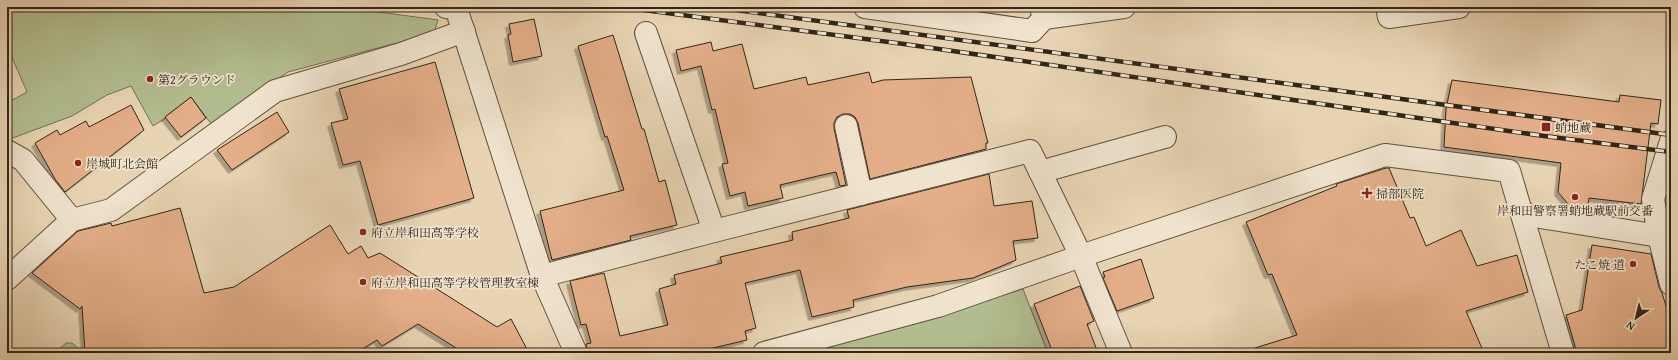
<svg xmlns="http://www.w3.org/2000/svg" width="1678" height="360" viewBox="0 0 1678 360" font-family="'Gentium Book Plus','Noto Serif JP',serif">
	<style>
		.green { fill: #b2bd8f; stroke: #727254 }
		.building { fill: #e3ae88; stroke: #312619; filter: url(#shadow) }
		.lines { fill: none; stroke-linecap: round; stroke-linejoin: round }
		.minor-casing { stroke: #5f5240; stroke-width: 24 }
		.minor { stroke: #f0e3ce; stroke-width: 22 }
		.rail-casing { stroke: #312619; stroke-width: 4.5 }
		.rail { stroke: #f0e3ce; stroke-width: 3; stroke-dasharray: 9; stroke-linecap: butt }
		.poi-dot { fill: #8f2418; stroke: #f0e3ce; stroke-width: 1.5 }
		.labels { text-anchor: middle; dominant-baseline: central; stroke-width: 3.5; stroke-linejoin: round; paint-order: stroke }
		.poi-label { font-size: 12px; fill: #312619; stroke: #f0e3ce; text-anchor: start }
	</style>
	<defs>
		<filter id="shadow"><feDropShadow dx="-3.5" dy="3.5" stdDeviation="0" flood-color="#0004"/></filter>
	</defs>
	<rect width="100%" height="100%" fill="#e8d4b3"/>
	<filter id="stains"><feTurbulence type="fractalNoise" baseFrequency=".005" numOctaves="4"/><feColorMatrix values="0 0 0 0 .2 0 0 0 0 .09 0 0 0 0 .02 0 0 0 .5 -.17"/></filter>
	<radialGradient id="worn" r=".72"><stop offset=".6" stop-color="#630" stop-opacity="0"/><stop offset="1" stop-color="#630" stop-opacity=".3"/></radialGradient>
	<g class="green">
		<polygon points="7,7 342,7 438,20 434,33 288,72 212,125 191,97 165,117 166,118 153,126 131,86 107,95 72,116 10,139 7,138 7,103 27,92 7,46"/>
		<polygon points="1023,289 1048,353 802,353"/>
		<polygon points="66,343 72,343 78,348 78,353 55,353"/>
	</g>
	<g class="building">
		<polygon points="534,19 542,56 513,62 508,35 511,34 509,24"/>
		<polygon points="613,35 642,129 644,129 659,182 665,180 677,225 630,236 631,240 552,260 540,211 624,190 607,136 605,137 578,46"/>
		<polygon points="711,42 713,51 742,44 754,89 806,77 808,85 869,72 872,83 883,80 971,77 988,143 986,143 986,149 870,179 858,123 855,117 850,114 843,114 837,117 834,123 834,128 846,185 840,186 836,172 822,175 780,185 783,198 748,206 745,192 730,196 722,164 728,163 715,109 712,110 701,66 681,71 676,50"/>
		<polygon points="435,62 474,198 378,225 360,161 343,165 331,123 348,119 339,89"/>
		<polygon points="1452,80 1619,102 1620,95 1661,100 1658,124 1651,123 1641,204 1589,198 1587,212 1572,209 1558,192 1561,163 1444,147 1446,109"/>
		<polygon points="191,97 206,118 181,137 165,117"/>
		<polygon points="131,105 144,130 65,192 55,179 35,143 57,130 60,135 86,121 89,127"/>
		<polygon points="277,112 289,132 232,170 217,150"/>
		<polygon points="1386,168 1389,168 1410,218 1414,217 1426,246 1461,230 1477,266 1517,255 1528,292 1466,311 1484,353 1256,353 1255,348 1297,335 1272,274 1268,275 1246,222 1337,186 1336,184"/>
		<polygon points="989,174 994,206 1032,201 1038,238 1013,241 1016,260 973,278 907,287 853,300 854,307 812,317 800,270 745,283 756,328 745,331 747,340 692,353 588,353 586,344 591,343 586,324 581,325 570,281 604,273 620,336 668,325 659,289 676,284 674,275 722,263 720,257 793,240 792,232 849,218 847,210"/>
		<polygon points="180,208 204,293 234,287 330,225 348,254 361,246 368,258 380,253 497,327 511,319 529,353 464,353 418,324 382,346 377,340 356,353 85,353 82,306 80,309 32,273 78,231 111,223 112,226"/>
		<polygon points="1592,245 1651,254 1659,287 1662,293 1671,322 1671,334 1666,335 1670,349 1651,353 1577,353 1566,315 1582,310"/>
		<polygon points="1141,259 1154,298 1117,311 1103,278 1105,277 1103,272"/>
		<polygon points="1080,286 1094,321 1087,324 1098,353 1053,353 1034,304"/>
	</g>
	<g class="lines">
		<defs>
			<g id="minor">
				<polyline points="446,7 456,8 542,276 576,353"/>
				<polyline points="865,7 1032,31 1044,18 1041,7"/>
				<polyline points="1387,7 1389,17 1459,7"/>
				<polyline points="1044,18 1124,7"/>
				<polyline points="646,33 714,231"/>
				<polyline points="846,126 861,194"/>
				<polyline points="1671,141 1653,199 1659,236 1671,284"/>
				<polyline points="7,151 23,160 72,220"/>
				<polyline points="1040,172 1165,137"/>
				<polyline points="1522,214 1659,236"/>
				<polyline points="542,276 714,231 1030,151 1081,256 1121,353"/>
				<polyline points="7,279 72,220 111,210 275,91 401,54 464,31"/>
				<polyline points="764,353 938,306 1081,256 1385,155 1509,171 1563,353"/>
			</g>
		</defs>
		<use href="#minor" class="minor-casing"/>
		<use href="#minor" class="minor"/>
		<defs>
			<g id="rail">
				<polyline points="621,7 904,44 1544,136 1671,152"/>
				<polyline points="713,7 1671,135"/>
			</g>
		</defs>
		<use href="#rail" class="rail-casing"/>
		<use href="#rail" class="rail"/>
	</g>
	<g class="poi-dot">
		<circle cx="150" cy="79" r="4"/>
		<rect x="1541" y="122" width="10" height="10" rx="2"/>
		<circle cx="78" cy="163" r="4"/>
		<path d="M1365 187h4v4h4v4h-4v4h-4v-4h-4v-4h4z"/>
		<circle cx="1575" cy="197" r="4"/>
		<circle cx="363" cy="232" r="4"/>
		<circle cx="1633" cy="264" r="4"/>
		<circle cx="363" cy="282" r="4"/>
	</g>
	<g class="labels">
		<g class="poi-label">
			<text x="158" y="79">第2グラウンド</text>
			<text x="1555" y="127">蛸地蔵</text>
			<text x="86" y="163">岸城町北会館</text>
			<text x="1376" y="193">掃部医院</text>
			<text x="1575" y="210" text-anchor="middle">岸和田警察署蛸地蔵駅前交番</text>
			<text x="371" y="232">府立岸和田高等学校</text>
			<text x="1625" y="264" text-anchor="end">たこ焼 道</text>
			<text x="371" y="282">府立岸和田高等学校管理教室棟</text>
		</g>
	</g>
	<rect width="1678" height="360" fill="none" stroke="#e8d4b3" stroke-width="24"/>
	<rect x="8" y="8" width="1662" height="344" fill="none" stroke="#312619" stroke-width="2"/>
	<rect x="12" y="12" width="1654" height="336" fill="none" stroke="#312619"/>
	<g transform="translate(1636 318) rotate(215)" stroke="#f0e3ce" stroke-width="3" paint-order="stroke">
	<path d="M0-3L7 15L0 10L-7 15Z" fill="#312619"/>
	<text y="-6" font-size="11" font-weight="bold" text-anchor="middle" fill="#312619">N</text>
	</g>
	<rect width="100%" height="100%" filter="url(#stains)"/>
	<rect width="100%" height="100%" fill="url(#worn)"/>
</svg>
